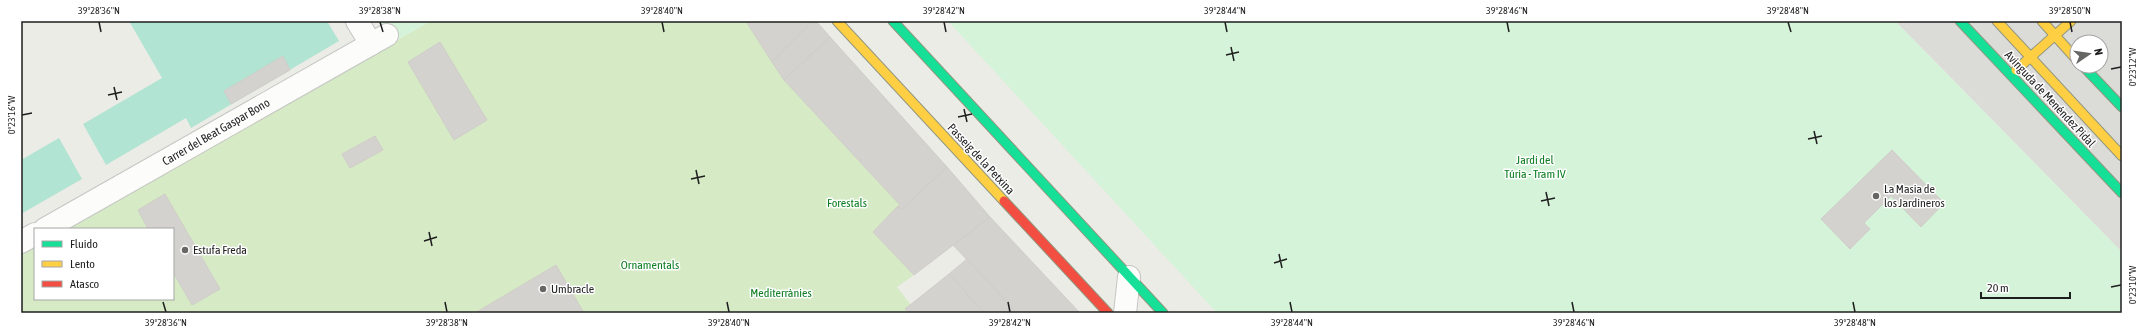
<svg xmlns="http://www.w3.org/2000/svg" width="2143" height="334" viewBox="0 0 2143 334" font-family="'Asap Condensed',sans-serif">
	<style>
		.residential { fill: #dbdbd8; fill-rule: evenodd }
		.grass { fill: #d5eac5 }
		.park { fill: #d4f3d8 }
		.pitch { fill: #b2e4d3 }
		.building { fill: #d3d2ce; stroke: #d0cdc8 }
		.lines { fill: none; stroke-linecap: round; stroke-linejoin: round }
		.street-casing { stroke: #c5c5c3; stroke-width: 24 }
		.fast-casing { stroke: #92977f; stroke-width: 11 }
		.slow-casing { stroke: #92977f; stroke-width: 11 }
		.jam-casing { stroke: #92977f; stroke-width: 11 }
		.street { stroke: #fcfcfb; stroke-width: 22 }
		.fast { stroke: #16e098; stroke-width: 9 }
		.slow { stroke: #ffcf43; stroke-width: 9 }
		.jam { stroke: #f24e42; stroke-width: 9 }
		.ticks { fill: none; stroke: #1e1e1e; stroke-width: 1.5 }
		.poi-dot { fill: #666664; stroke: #fff; stroke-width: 1.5 }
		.labels { text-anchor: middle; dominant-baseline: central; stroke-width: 3; stroke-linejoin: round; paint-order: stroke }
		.street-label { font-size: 12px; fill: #1e1e1e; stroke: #fff }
		.park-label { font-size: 12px; fill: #0c7d20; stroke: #fff }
		.poi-label { font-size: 12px; fill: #1e1e1e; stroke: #fff; text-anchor: start }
		.neatline { fill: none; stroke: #1e1e1e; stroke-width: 1.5 }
		.ticks-label { font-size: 10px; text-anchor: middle; fill: #1e1e1e }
	</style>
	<rect width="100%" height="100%" fill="#ecece7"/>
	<path class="residential" d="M1895 21H2122V252L1913 39ZM2077 42H2101V66H2077Z"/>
	<polygon class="grass" points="431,21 747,21 784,80 900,205 873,232 914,275 897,287 911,305 909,313 21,313 21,254 35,246 35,299 173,299 173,229 64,229"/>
	<g class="park">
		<polygon points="379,21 431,21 392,43"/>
		<polygon points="948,21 1895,21 2122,252 2122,313 1217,313"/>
	</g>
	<g class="pitch">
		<polygon points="129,21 327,21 339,41 191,128 186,118 106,165 83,124 162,78"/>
		<polygon points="59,138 82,179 21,214 21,160"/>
	</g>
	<g class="building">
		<polygon points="749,21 812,21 772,62 747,23"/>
		<polygon points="812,21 816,21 830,37 784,80 772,62"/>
		<polygon points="830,37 947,167 902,209 897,207 900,205 784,80"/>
		<polygon points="440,42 487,120 454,140 408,62"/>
		<polygon points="283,56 290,70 231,104 224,91"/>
		<polygon points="375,136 383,150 350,168 342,154"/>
		<polygon points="1892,150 1944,203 1921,227 1891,196 1864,223 1870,229 1850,249 1821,219"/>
		<polygon points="947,167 990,217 914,275 873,232 897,207 902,209"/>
		<polygon points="165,194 220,289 192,305 173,272 173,229 148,229 138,210"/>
		<polygon points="990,217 1080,313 1017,313 953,245"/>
		<polygon points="967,259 1017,313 984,313 949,274"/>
		<polygon points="556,265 584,313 475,313"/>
		<polygon points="949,274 984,313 909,313 905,309"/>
	</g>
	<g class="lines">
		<defs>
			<g id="street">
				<polyline points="357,21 371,44"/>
				<polyline points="45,229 387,35"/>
				<polyline points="21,242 35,234"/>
				<polyline points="1125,313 1129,277"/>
			</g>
			<g id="fast">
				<polyline points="893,21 1163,313"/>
				<polyline points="1960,21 2122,193"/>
				<polyline points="2083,66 2122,107"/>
			</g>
			<g id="slow">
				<polyline points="837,21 1004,201"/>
				<polyline points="1997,21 2122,156"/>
				<polyline points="2042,21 2077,60"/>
				<polyline points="2016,70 2071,21"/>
			</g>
			<polyline id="jam" points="1004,201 1108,313"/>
		</defs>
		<use href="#street" class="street-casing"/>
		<use href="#fast" class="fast-casing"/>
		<use href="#slow" class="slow-casing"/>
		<use href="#jam" class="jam-casing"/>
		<use href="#street" class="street"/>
		<use href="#fast" class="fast"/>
		<use href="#slow" class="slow"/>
		<use href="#jam" class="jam"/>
	</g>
	<path class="ticks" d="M99 22 101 32M380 22 383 32M662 22 664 32M944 22 946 32M1225 22 1227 32M1507 22 1509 32M1788 22 1791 32M2070 22 2072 32M1231 47 1234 61M1226 55 1239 52M2111 69 2121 67M114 87 117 100M108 95 122 92M964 109 967 122M22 115 32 113M958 117 972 114M1814 131 1817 144M1808 139 1822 136M696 170 699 184M691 179 705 176M1546 192 1549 206M1541 201 1555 198M429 232 432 246M424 241 437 237M1279 254 1282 268M1274 263 1287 259M2111 287 2121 285M163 302 166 312M445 302 447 312M727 302 729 312M1008 302 1010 312M1290 302 1292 312M1572 302 1574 312M1853 302 1855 312"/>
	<g class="poi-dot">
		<circle cx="1876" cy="196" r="4"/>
		<circle cx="185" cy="250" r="4"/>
		<circle cx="543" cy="289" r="4"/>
	</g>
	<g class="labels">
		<g class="street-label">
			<text transform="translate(2050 99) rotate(47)">Avinguda de Menéndez Pidal</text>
			<text transform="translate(216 132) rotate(-30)">Carrer del Beat Gaspar Bono</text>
			<text transform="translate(981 159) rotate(47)">Passeig de la Petxina</text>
		</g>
		<g class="park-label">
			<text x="1535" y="160">Jardí del<tspan x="1535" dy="14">Túria - Tram IV</tspan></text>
			<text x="847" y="203">Forestals</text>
			<text x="650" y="265">Ornamentals</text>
			<text x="781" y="293">Mediterrànies</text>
		</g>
		<g class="poi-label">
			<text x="1884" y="189">La Masia de<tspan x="1884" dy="14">los Jardineros</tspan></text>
			<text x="193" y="250">Estufa Freda</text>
			<text x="551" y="289">Umbracle</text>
		</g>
	</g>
	<rect width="2143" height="334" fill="none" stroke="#ffffff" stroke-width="44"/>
	<rect x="34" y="228" width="140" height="72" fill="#ffffff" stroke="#a5a5a5"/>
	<rect x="42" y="241" width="20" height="6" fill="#16e098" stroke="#a5a5a5"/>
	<text x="70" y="248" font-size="12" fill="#1e1e1e">Fluido</text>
	<rect x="42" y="261" width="20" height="6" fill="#ffcf43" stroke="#a5a5a5"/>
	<text x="70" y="268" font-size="12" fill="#1e1e1e">Lento</text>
	<rect x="42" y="281" width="20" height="6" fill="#f24e42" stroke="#a5a5a5"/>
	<text x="70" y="288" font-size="12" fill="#1e1e1e">Atasco</text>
	<g transform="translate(2089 54) rotate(77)"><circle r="19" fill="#ffffff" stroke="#a5a5a5"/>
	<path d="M0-3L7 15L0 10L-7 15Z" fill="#666664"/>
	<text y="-6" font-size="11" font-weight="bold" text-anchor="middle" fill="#1e1e1e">N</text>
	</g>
	<path d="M1981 292v6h89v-6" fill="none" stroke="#1e1e1e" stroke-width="2"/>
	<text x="1987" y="292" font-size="12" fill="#1e1e1e" stroke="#ffffff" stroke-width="3" paint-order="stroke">20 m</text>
	<rect x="22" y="22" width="2099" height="290" class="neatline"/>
	<g class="ticks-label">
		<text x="99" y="14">39°28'36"N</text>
		<text x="380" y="14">39°28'38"N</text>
		<text x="662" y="14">39°28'40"N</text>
		<text x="944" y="14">39°28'42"N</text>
		<text x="1225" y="14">39°28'44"N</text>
		<text x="1507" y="14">39°28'46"N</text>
		<text x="1788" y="14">39°28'48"N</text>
		<text x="2070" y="14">39°28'50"N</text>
		<text transform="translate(2132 67) rotate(-90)" y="4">0°23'12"W</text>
		<text transform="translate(11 115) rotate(-90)" y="4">0°23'16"W</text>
		<text transform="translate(2132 285) rotate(-90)" y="4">0°23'10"W</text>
		<text x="166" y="326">39°28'36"N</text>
		<text x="447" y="326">39°28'38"N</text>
		<text x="729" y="326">39°28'40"N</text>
		<text x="1010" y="326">39°28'42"N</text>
		<text x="1292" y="326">39°28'44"N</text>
		<text x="1574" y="326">39°28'46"N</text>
		<text x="1855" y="326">39°28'48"N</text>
	</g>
</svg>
